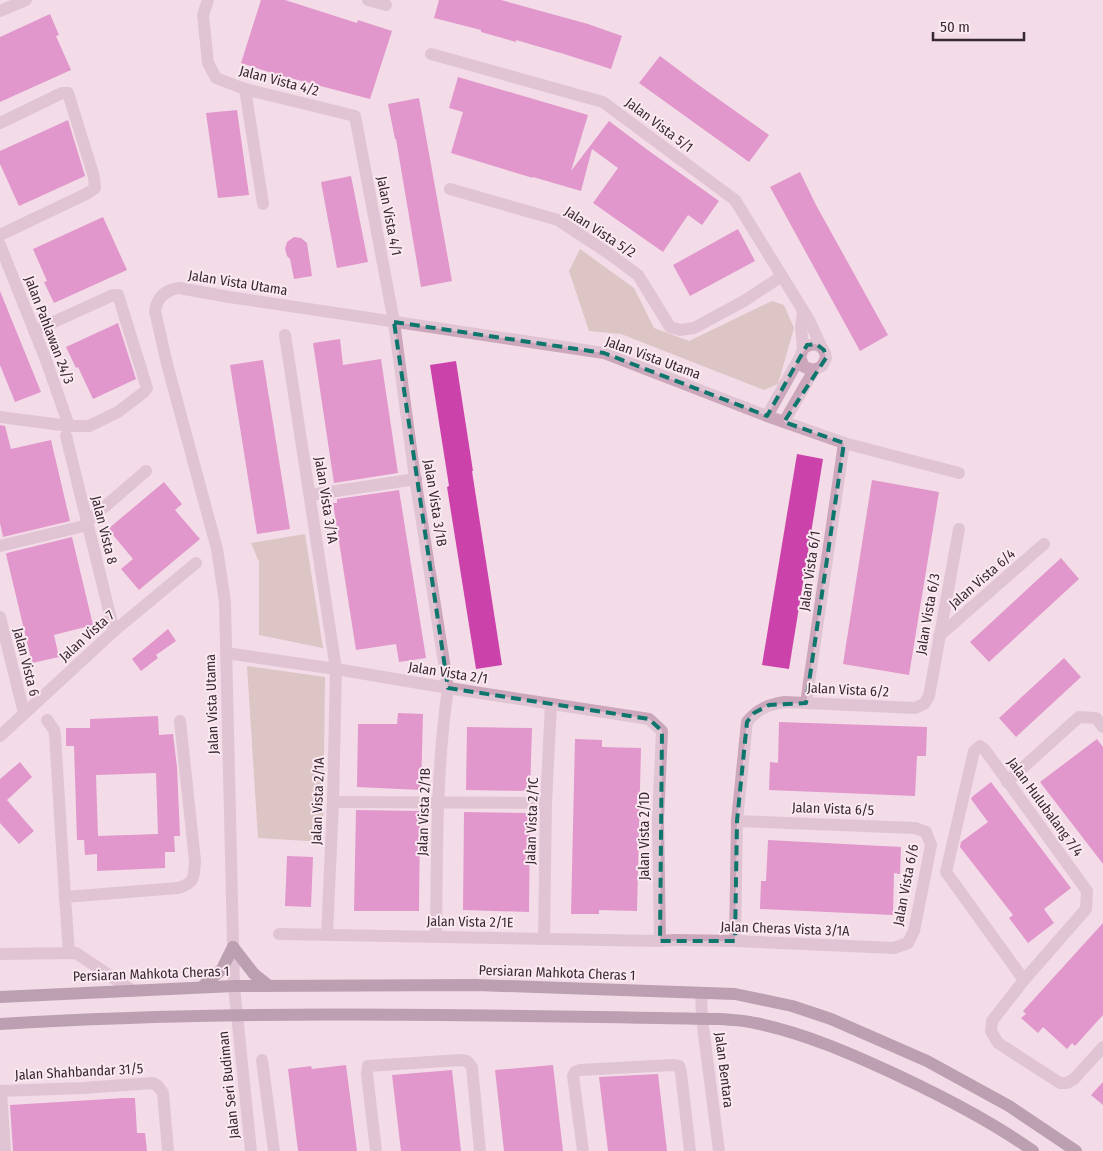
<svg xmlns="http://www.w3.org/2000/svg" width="1103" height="1151" viewBox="0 0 1103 1151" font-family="'Fira Sans Condensed',sans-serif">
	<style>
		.green { fill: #c3a89b }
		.building { fill: #cc42ab; fill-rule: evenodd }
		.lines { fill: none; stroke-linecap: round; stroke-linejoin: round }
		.minor { stroke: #cca7bb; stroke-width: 12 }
		.major { stroke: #7b5870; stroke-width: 12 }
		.marked { fill: none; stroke: #0f766e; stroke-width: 4; stroke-dasharray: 10 6; stroke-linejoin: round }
		.labels { text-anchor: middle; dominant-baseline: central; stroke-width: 4; stroke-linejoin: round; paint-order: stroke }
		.street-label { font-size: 14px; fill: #382833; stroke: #fbe9f1 }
	</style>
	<rect width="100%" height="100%" fill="#f3dce7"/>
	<g class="green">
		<polygon points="580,249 634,288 654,328 689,341 772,301 784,305 794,328 778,384 764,390 621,334 589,331 569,271"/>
		<polygon points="305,534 323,648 259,635 259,562 251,543"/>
		<polygon points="247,666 325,677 323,842 258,838"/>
	</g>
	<g class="building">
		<polygon points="261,0 285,0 357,23 358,20 392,31 370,99 275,74 241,63"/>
		<polygon points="439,0 501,0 588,24 622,36 611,69 564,54 516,40 516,42 481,32 481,30 434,18"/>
		<polygon points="50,14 59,35 56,36 71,70 0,102 0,37"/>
		<polygon points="660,56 700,86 769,135 749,162 639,83"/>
		<polygon points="458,77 588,115 571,171 609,121 649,151 719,201 702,225 688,215 663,252 593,203 618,168 592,149 581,191 533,177 533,178 451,153 463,112 449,108"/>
		<polygon points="419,98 452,281 421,287 396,139 395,139 388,104"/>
		<polygon points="237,110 249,195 218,198 206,113"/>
		<polygon points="68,120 85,176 19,206 0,164 0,151"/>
		<polygon points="800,172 816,205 888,335 860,351 770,187"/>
		<polygon points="351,176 368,262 337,268 321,182"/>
		<polygon points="103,217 127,270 54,303 44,282 47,281 33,249"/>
		<polygon points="738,229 755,261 690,296 673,265"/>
		<polygon points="294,237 301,238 307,243 312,276 294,279 290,259 287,256 285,249 287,242"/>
		<polygon points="0,291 41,392 15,402 0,365"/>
		<polygon points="118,323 136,379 93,399 78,367 76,368 66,347"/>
		<polygon points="340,339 343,365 381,359 398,473 334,483 313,343"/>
		<polygon points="263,360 290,529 257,534 230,365"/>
		<polygon points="456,361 473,471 472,471 502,665 476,669 447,487 449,486 430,365"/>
		<polygon points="0,425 5,426 11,449 51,440 70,521 3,537 0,523"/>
		<polygon points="797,454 823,459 789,669 762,665"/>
		<polygon points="872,480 939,492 909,675 843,664"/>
		<polygon points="164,482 182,504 175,510 200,539 139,590 121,569 133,559 108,529"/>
		<polygon points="399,490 426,658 399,662 396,644 356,650 333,503 337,503 337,499"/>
		<polygon points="72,537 93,625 54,635 59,657 32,663 6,554 7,553"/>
		<polygon points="1061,558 1079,579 989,662 970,642"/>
		<polygon points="168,629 176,641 156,655 158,658 141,671 132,659"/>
		<polygon points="1064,658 1081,677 1016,737 999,718"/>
		<polygon points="398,713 423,714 421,790 357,787 358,724 397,724"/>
		<path d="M158 716 159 735 173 734 177 767 180 836H174L175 852H165V868L97 871V854L85 855 84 840H77L74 746H66V728H90V719ZM156 773 158 834 98 836 96 775Z"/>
		<polygon points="779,722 927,727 926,756 917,756 915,796 769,790 770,762 778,763"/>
		<polygon points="467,727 532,728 530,791 466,790"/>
		<polygon points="575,739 602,740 602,747 641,748 637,911 599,910 599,914 571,914"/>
		<polygon points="1097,739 1103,747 1103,864 1040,782"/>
		<polygon points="20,762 32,777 7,800 34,831 19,844 0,823 0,779"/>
		<polygon points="991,782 1071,888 1044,909 1054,923 1028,943 1009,918 1013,915 960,847 961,842 988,822 971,799 972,797"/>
		<polygon points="356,810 420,811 419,911 354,911"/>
		<polygon points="464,812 530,813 529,912 463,910"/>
		<polygon points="768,840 901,847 900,874 894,873 893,915 760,909 761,881 766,881"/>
		<polygon points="287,856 313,857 311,907 285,906"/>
		<polygon points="1103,923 1103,1015 1075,1046 1072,1043 1067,1049 1043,1027 1038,1033 1021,1018 1026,1014 1023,1011"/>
		<polygon points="346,1065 357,1151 298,1151 288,1069 311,1066 312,1069"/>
		<polygon points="553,1065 563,1151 504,1151 495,1070"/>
		<polygon points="452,1070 461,1151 401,1151 392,1075"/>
		<polygon points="658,1074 667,1151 608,1151 599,1077"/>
		<polygon points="1103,1082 1103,1105 1091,1095"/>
		<polygon points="124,1098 135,1098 137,1133 145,1133 147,1151 13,1151 10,1105"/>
	</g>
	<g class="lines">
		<g class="minor">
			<path d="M208 0 203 15 208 63 216 78 245 89 355 116 394 322 414 471 448 688C436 770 437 854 436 937"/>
			<polyline points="368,0 386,5"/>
			<polyline points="0,11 26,0"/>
			<polyline points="431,54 603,102 735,200 809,320 821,346"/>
			<polyline points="245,89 263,204"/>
			<polyline points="0,123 62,93 68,93 94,177 95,188 88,193 0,235"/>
			<polyline points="450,189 558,220 608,253 638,275 670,327 680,330 694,328 744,301 782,276"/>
			<polyline points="0,245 46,360 69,426"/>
			<polyline points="803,311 801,327 803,349"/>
			<polyline points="285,335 336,669 333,802 327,935"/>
			<path d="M767 416 800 357 803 349C813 340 825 345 826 358L822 366 814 370 804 367 800 357"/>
			<polyline points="0,417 69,426 89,426 118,412 144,392 147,388 118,295 113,295 34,331"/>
			<polyline points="784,422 814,370"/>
			<polyline points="66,436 114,631"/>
			<polyline points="310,495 416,479"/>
			<polyline points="87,522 146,471"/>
			<polyline points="0,546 88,525"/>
			<polyline points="0,617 24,713"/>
			<polyline points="939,636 1044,544"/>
			<polyline points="226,653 336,669 448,688 649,719 662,731 658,820 660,941"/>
			<polyline points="806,703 844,443"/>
			<polyline points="47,720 54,730 55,735 65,897"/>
			<polyline points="0,736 114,631 196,563"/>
			<polyline points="1007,782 1079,717 1096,718 1103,727"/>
			<polyline points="333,802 546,803"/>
			<polyline points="279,934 660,941 676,940 735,941 894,948 908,943 914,931 931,845 926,832 915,828 737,821"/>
			<polyline points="544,938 546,803 551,704"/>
			<path d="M735 941 737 821 747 722C757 709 768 705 784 702L915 708 924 704 929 696 959 529"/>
			<path d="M69 953 65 897 178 888C195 883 194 877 195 861L180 721"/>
			<polyline points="0,954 76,953 133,991"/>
			<polyline points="1024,980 946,872 974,751 980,746 985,750 1087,891 1086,909 1024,980 992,1021 991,1031 998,1043 1060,1083 1067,1083 1074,1079 1103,1047"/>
			<polyline points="701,993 702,1019 719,1151"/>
			<polyline points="262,1060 274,1151"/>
			<polyline points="0,1091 82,1088 153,1083 158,1086 163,1093 168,1151"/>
			<polyline points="1,1091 5,1151"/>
			<path d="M251 1151 234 986 225 602 217 549 167 364 155 311C157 298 165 290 179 288L229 297 604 353 767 416 844 443 959 473"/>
			<polyline points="376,1151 367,1074 368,1066 460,1060 467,1061 472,1067 480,1151"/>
			<polyline points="583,1151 573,1076 575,1072 580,1070 672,1065 679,1066 681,1073 690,1151"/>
		</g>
		<g class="major">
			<polyline points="233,947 254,974 269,986"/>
			<polyline points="202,987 222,969 233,947"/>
			<polyline points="0,997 234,986 476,985 735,994 792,1006 831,1019 927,1061 1009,1106 1076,1151"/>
			<path d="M0 1024C240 1009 481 1015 721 1019 732 1020 744 1020 755 1023 804 1033 852 1054 897 1075 944 1097 991 1121 1033 1151"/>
		</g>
	</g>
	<path d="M0 0H1103V1151H0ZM394 322 604 353 767 416 807 345 816 344 824 350 826 358 784 422 844 443 806 703 769 705 754 713 747 722 737 821 735 941H660L662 731 649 719 448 688Z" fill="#f3dce7" fill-opacity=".55" fill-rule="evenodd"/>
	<path class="marked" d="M394 322 604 353 767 416 807 345 816 344 824 350 826 358 784 422 844 443 806 703 769 705 754 713 747 722 737 821 735 941H660L662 731 649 719 448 688Z"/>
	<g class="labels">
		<g class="street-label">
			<text transform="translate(279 81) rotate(15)">Jalan Vista 4/2</text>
			<text transform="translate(659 125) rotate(37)">Jalan Vista 5/1</text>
			<text transform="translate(389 216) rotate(79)">Jalan Vista 4/1</text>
			<text transform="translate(600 232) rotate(33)">Jalan Vista 5/2</text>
			<text transform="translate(238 283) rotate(9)">Jalan Vista Utama</text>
			<text transform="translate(49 330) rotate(69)">Jalan Pahlawan 24/3</text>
			<text transform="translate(653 358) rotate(20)">Jalan Vista Utama</text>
			<text transform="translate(326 500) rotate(81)">Jalan Vista 3/1A</text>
			<text transform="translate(435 503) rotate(81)">Jalan Vista 3/1B</text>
			<text transform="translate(104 530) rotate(76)">Jalan Vista 8</text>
			<text transform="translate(810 571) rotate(-82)">Jalan Vista 6/1</text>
			<text transform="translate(982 579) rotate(-41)">Jalan Vista 6/4</text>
			<text transform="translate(928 614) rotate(-80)">Jalan Vista 6/3</text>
			<text transform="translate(87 636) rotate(-42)">Jalan Vista 7</text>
			<text transform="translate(26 662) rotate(76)">Jalan Vista 6</text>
			<text transform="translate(448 673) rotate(9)">Jalan Vista 2/1</text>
			<text transform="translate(848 690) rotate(3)">Jalan Vista 6/2</text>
			<text transform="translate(212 704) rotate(-92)">Jalan Vista Utama</text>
			<text transform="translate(318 801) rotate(-88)">Jalan Vista 2/1A</text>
			<text transform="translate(1045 807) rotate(54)">Jalan Hulubalang 7/4</text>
			<text transform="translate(833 809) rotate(2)">Jalan Vista 6/5</text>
			<text transform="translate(424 812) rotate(-88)">Jalan Vista 2/1B</text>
			<text transform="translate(532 821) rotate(-88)">Jalan Vista 2/1C</text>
			<text transform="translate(644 836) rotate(-90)">Jalan Vista 2/1D</text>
			<text transform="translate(906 885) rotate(-79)">Jalan Vista 6/6</text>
			<text transform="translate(470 922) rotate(1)">Jalan Vista 2/1E</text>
			<text transform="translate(785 929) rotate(2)">Jalan Cheras Vista 3/1A</text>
			<text transform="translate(557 973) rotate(2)">Persiaran Mahkota Cheras 1</text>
			<text transform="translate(151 974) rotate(-2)">Persiaran Mahkota Cheras 1</text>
			<text transform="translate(724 1070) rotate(83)">Jalan Bentara</text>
			<text transform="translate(79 1072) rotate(-3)">Jalan Shahbandar 31/5</text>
			<text transform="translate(229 1085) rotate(-96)">Jalan Seri Budiman</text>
		</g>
	</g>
	<path d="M933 32v8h91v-8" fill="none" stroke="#382833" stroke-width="2.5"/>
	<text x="940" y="32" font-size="15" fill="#382833" stroke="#fbe9f1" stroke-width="4" paint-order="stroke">50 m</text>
</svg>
